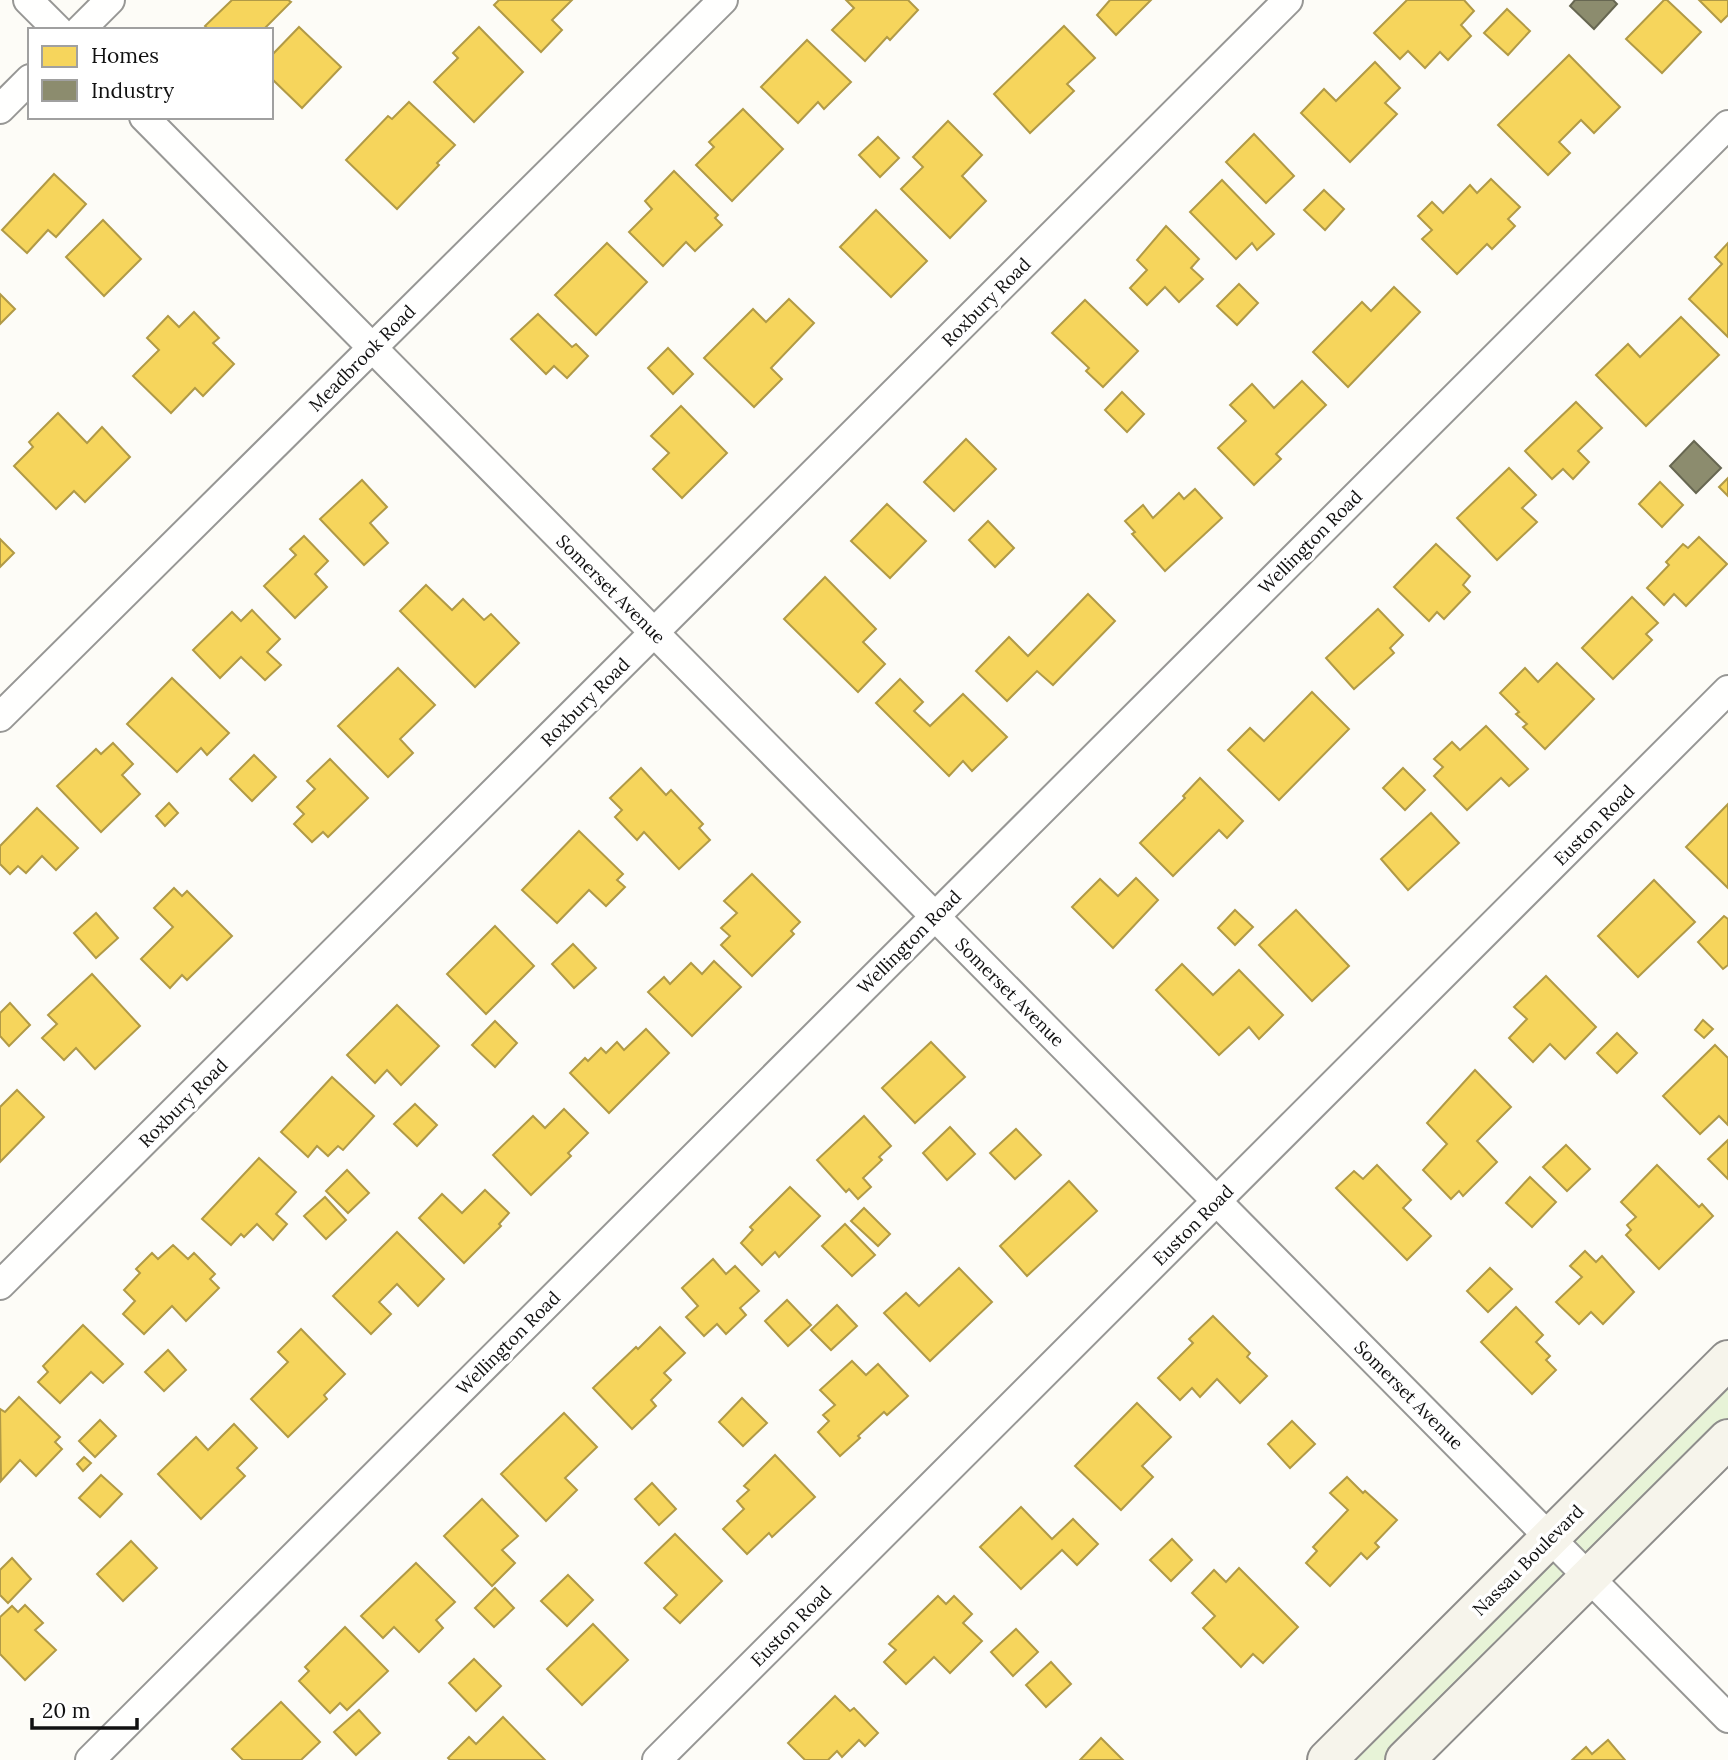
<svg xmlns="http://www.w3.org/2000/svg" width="1728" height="1760" viewBox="0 0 1728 1760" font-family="Lora,serif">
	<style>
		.green { fill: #e7f3d7 }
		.homes { fill: #f6d55c; stroke: #b19a46; stroke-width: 2 }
		.industry { fill: #8c8c6e; stroke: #676752; stroke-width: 2 }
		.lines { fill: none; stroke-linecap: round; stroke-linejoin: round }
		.street-casing { stroke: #979795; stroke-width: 32 }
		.secondary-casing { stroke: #8e8d8b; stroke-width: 42 }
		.street { stroke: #fffffe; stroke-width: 28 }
		.secondary { stroke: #f6f4eb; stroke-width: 38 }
		.labels { text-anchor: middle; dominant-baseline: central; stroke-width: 7; stroke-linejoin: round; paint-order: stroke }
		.street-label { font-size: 18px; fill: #111; stroke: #fff }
	</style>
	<rect width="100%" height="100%" fill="#fdfcf7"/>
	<polygon class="green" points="1728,1366 1728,1439 1406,1760 1335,1760"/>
	<g class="homes">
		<polygon points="232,0 288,0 291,2 263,30 209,30 205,26"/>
		<polygon points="499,0 572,0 552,20 562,30 541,52 494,5"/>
		<polygon points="846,0 908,0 918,10 890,40 887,37 865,61 832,30 854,8"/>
		<polygon points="1110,0 1151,0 1116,35 1097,15"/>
		<polygon points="1407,0 1464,0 1474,11 1461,25 1471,36 1448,60 1440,52 1425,68 1408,51 1400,59 1374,33"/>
		<polygon points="1664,0 1667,0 1701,32 1662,73 1626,39"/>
		<polygon points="1699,0 1728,0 1728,15 1721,22"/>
		<polygon points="1507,9 1530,31 1508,55 1484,33"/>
		<polygon points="1064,26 1095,58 1067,84 1074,91 1030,133 994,94"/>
		<polygon points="299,27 341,67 302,108 271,78 271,56"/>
		<polygon points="479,27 523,72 474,122 434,82 458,58 453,53"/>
		<polygon points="807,40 851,82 824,109 818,102 798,123 761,87"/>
		<polygon points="1569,55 1620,107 1594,133 1581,120 1559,142 1570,153 1548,175 1498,125"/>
		<polygon points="1375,62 1400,88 1385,103 1397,114 1350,162 1301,113 1324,89 1336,101"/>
		<polygon points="409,102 455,145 437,163 439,165 397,209 346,160 388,116 392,119"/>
		<polygon points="743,109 783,149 732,201 696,165 714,147 709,142"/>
		<polygon points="948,121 982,155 962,176 986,201 950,238 901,189 923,167 913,157"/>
		<polygon points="1254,134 1294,176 1266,203 1226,162"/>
		<polygon points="878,137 899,158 880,177 859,155"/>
		<polygon points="674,171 718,215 715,218 722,225 695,251 686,242 663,266 629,232 652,209 645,201"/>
		<polygon points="54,174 86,204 56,237 48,230 27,253 2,230"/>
		<polygon points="1491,179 1520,207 1508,219 1515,226 1492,249 1487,244 1457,274 1422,239 1432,230 1418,216 1432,202 1443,213 1470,185 1477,193"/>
		<polygon points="1222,180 1274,234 1257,250 1252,243 1236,259 1190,212"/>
		<polygon points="1324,190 1344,209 1325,230 1304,210"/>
		<polygon points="876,210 927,261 891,297 840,247"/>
		<polygon points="103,220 141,259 104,296 66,257"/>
		<polygon points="1166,226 1199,259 1191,268 1203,279 1179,302 1165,287 1147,305 1130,288 1147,270 1137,260"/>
		<polygon points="607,243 647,282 596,335 555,295"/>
		<polygon points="1728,243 1728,337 1689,299 1722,264 1715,257"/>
		<polygon points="1239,284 1258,303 1237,325 1217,306"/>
		<polygon points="1394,287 1420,312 1348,387 1313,352 1362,302 1371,311"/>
		<polygon points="0,294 15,309 0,324"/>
		<polygon points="789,299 814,323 771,368 782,379 754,407 704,358 753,309 766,322"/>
		<polygon points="1085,300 1138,351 1103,387 1086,371 1089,368 1052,333"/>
		<polygon points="194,312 219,338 213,343 234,364 203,396 195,388 171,413 133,376 159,350 147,338 168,316 179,327"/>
		<polygon points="538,314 572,347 576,344 588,356 567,378 554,366 546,374 511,339"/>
		<polygon points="1681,317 1719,355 1646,426 1596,375 1628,344 1640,357"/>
		<polygon points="668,348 693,374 673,394 648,368"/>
		<polygon points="1302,381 1326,405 1276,454 1281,459 1254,485 1218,448 1246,421 1230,405 1252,384 1274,408"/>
		<polygon points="1122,392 1144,414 1127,432 1105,410"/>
		<polygon points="1576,402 1602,428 1578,451 1589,462 1573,479 1563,469 1552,479 1525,451"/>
		<polygon points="681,406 727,453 682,498 653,469 669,453 651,436"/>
		<polygon points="58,413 87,443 102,427 130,457 85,502 74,491 56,509 14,466 33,447 29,442"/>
		<polygon points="966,439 996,469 954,511 924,482"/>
		<polygon points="1509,468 1536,495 1522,508 1537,522 1497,560 1457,518"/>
		<polygon points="1728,478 1728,496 1719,487"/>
		<polygon points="362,480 387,507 370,523 388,543 364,565 320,519"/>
		<polygon points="1660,482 1683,505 1662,527 1639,504"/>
		<polygon points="1195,489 1222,518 1165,571 1132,534 1135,532 1125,521 1143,505 1153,518 1179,493 1184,499"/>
		<polygon points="887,504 926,541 890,578 851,541"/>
		<polygon points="988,521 1014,548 995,567 969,540"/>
		<polygon points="304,536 328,561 315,574 327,587 295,618 264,586 296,555 290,549"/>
		<polygon points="1699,537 1727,564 1686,606 1674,594 1664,605 1647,588 1669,565 1666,562 1683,544 1688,548"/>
		<polygon points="0,539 14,553 0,567"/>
		<polygon points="1436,544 1470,576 1463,585 1470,592 1444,619 1437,612 1429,621 1394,587"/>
		<polygon points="825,577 876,629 863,642 885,664 858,692 784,619"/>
		<polygon points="426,585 452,610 463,599 484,620 491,614 519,643 475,687 400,611"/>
		<polygon points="1088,594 1115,621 1053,685 1037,671 1007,701 976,671 1009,637 1028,656"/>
		<polygon points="1632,597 1658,623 1646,634 1652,640 1613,679 1582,648"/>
		<polygon points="1378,609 1403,635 1390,648 1394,653 1354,689 1326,658"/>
		<polygon points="252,610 280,639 267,652 281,665 265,680 241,657 220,678 193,650 232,612 241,621"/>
		<polygon points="1557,663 1594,699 1545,749 1523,727 1527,724 1516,714 1519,712 1500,693 1525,668 1538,682"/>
		<polygon points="398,668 435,705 400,739 413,753 388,777 338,726"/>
		<polygon points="172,678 229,733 207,755 201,748 177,772 127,724"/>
		<polygon points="900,679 923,702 914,711 930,726 963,694 1007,737 972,771 963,761 949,776 876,703"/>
		<polygon points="1312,692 1349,729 1279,800 1228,750 1250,728 1264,741"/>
		<polygon points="1486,726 1528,769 1509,786 1501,778 1467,810 1434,776 1443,767 1434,759 1452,742 1460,750"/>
		<polygon points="113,743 133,764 122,775 140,794 101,832 57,786 96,749 101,754"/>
		<polygon points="254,755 276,777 252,801 230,779"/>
		<polygon points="330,759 368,798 328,837 323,832 312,842 294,824 304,814 297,807 315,789 307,781"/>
		<polygon points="641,768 666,795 671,790 703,824 699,828 710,840 679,869 644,832 637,840 615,817 622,810 610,798"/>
		<polygon points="1403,768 1425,790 1405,810 1383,788"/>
		<polygon points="1200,778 1243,821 1227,838 1219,830 1173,876 1140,843 1185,798 1183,796"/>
		<polygon points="169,803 178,813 165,826 156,816"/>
		<polygon points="1728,804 1728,888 1686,847"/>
		<polygon points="37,808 78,848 56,870 42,856 26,873 18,866 10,874 0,864 0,846"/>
		<polygon points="1431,813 1459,843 1408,890 1381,859"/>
		<polygon points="579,831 623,874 617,880 625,887 606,906 589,890 557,923 522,890"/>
		<polygon points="752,874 800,922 791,931 794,934 752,976 721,945 730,936 721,928 737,913 724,901"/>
		<polygon points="1136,878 1158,900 1113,948 1072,907 1100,879 1118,896"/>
		<polygon points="1654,880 1695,922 1638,977 1598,936"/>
		<polygon points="174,888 182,896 187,891 232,936 187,980 182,975 170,988 141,959 173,927 154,908"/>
		<polygon points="1235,910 1253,927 1235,945 1218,928"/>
		<polygon points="1296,910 1349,966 1312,1001 1259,945"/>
		<polygon points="96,913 118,938 96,958 74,933"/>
		<polygon points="1724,916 1728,919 1728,965 1723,969 1698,942"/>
		<polygon points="495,926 534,966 486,1014 447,974"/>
		<polygon points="573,944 596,968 574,988 552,964"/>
		<polygon points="714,961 741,987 692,1036 648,992 664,977 670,984 691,963 702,974"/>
		<polygon points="1182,964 1213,995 1239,970 1283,1015 1259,1039 1249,1027 1219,1055 1156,990"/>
		<polygon points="92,974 140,1026 95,1069 76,1048 64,1060 42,1038 57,1024 48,1015"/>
		<polygon points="1546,976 1596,1027 1565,1059 1550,1044 1533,1062 1509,1038 1527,1019 1514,1007"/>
		<polygon points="10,1003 30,1025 9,1046 0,1036 0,1013"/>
		<polygon points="397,1005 439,1046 401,1085 387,1070 375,1083 347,1055"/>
		<polygon points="1703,1020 1713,1029 1704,1038 1695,1030"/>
		<polygon points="495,1021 517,1043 495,1067 472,1045"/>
		<polygon points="646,1029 669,1053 609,1113 570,1073 585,1058 588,1061 601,1048 606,1053 617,1042 624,1050"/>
		<polygon points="1617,1033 1637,1053 1617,1073 1597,1053"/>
		<polygon points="931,1042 965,1077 915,1123 882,1088"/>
		<polygon points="1715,1045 1728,1058 1728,1125 1719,1116 1700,1134 1663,1096"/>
		<polygon points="1475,1070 1511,1107 1477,1141 1497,1162 1463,1196 1459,1191 1451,1199 1423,1170 1447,1144 1427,1123"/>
		<polygon points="332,1077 374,1116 343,1150 338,1146 328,1156 317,1146 308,1157 281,1132"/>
		<polygon points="17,1090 44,1117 0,1162 0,1107"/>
		<polygon points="415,1104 437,1125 417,1146 394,1124"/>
		<polygon points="564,1109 588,1133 568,1153 571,1156 531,1195 493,1155 533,1116 545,1128"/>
		<polygon points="864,1116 891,1146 879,1157 882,1160 863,1178 871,1187 858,1199 849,1189 846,1192 817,1160"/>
		<polygon points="950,1127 975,1154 947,1180 923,1153"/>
		<polygon points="1016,1129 1041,1155 1015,1179 990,1153"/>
		<polygon points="1728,1140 1728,1179 1708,1159"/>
		<polygon points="1566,1145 1590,1169 1567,1191 1543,1167"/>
		<polygon points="259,1158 296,1192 276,1214 287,1224 273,1240 257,1224 244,1237 241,1234 231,1245 202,1219"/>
		<polygon points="1377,1165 1411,1200 1403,1208 1431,1236 1407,1260 1336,1188 1354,1171 1363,1179"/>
		<polygon points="1657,1165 1699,1207 1702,1204 1713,1216 1659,1269 1626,1235 1631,1230 1627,1225 1636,1217 1621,1202"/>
		<polygon points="347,1170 369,1193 348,1213 326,1191"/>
		<polygon points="1530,1177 1556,1202 1532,1227 1506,1203"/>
		<polygon points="1069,1181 1097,1211 1027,1276 1000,1246"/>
		<polygon points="790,1187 820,1216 779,1257 775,1252 762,1265 741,1243 753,1230 750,1227"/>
		<polygon points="485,1190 509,1213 499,1224 501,1226 464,1263 419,1218 442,1194 462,1213"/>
		<polygon points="325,1197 346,1220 326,1239 304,1216"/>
		<polygon points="864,1208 890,1234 878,1246 851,1221"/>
		<polygon points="845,1224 875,1255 852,1276 822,1246"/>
		<polygon points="397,1232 444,1279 418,1306 397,1284 379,1302 391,1314 371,1334 333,1296"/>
		<polygon points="173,1245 188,1259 194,1253 215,1274 210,1279 219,1288 186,1321 172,1306 144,1334 123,1314 135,1301 124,1290 140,1273 136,1269 152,1253 158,1259"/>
		<polygon points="1585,1251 1596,1262 1602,1256 1634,1292 1603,1324 1591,1312 1579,1324 1556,1302 1582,1277 1570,1266"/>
		<polygon points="713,1259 726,1274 735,1266 759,1291 740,1308 746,1315 726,1334 717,1324 704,1336 686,1317 698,1306 682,1288"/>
		<polygon points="959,1268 992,1302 930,1361 884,1313 906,1293 919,1306"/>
		<polygon points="1490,1268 1512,1289 1488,1312 1467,1291"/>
		<polygon points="787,1300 811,1325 788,1346 765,1321"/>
		<polygon points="837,1305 857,1326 831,1350 811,1330"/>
		<polygon points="1516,1307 1543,1335 1536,1342 1550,1356 1546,1360 1556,1370 1532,1394 1481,1342"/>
		<polygon points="1213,1316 1250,1353 1247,1357 1267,1376 1240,1403 1217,1379 1200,1397 1192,1388 1180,1400 1158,1378 1193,1343 1189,1339"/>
		<polygon points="83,1325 123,1364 103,1383 91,1372 60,1403 38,1382 48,1372 43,1366"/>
		<polygon points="660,1327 685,1353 664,1373 671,1380 651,1400 656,1406 632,1429 593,1388 636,1347 638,1349"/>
		<polygon points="301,1329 345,1374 324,1395 327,1399 288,1437 251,1399 288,1362 278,1352"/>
		<polygon points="168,1350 186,1370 164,1391 145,1372"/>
		<polygon points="852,1361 866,1375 878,1364 908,1396 887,1415 884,1412 858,1436 860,1438 840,1456 818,1432 829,1421 823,1415 835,1405 820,1390"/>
		<polygon points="19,1397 60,1437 55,1442 62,1449 36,1476 20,1460 1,1481 0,1409 5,1412"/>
		<polygon points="742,1398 767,1423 743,1446 719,1422"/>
		<polygon points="1137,1403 1171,1437 1142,1466 1153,1477 1121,1510 1075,1466"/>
		<polygon points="564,1413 597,1447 565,1478 577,1490 546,1521 501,1474"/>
		<polygon points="100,1420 116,1436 95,1457 79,1441"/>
		<polygon points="1292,1421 1315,1444 1290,1468 1268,1444"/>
		<polygon points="234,1424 257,1448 237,1468 245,1476 201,1519 158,1474 196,1437 208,1450"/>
		<polygon points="775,1455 815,1497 772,1537 769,1533 747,1554 723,1529 744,1509 737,1501 749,1490 744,1486"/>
		<polygon points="84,1457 91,1463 83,1471 77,1464"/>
		<polygon points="101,1475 122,1494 100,1517 79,1498"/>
		<polygon points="1347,1477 1363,1493 1365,1491 1397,1520 1375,1543 1379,1547 1367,1559 1361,1553 1330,1586 1306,1563 1317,1551 1313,1547 1348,1510 1330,1493"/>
		<polygon points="652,1483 676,1509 659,1525 635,1499"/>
		<polygon points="482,1499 518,1536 502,1550 515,1563 492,1586 444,1536"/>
		<polygon points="1021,1507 1052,1539 1073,1519 1098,1544 1077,1565 1062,1550 1021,1589 980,1547"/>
		<polygon points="675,1534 722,1581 680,1623 664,1608 677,1595 645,1563"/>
		<polygon points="1172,1539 1192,1560 1171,1581 1150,1560"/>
		<polygon points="131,1541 157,1568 123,1601 97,1574"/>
		<polygon points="12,1558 31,1579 8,1603 0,1595 0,1570"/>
		<polygon points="416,1563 455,1602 436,1620 443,1628 419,1652 394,1627 383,1638 361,1616"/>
		<polygon points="1239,1568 1298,1627 1263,1663 1253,1654 1241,1667 1203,1628 1215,1616 1192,1593 1214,1570 1226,1582"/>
		<polygon points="568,1575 593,1600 567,1626 541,1601"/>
		<polygon points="495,1588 514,1608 494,1627 475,1608"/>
		<polygon points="938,1596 946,1604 954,1596 972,1614 963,1623 982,1641 950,1673 934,1657 906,1684 884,1662 896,1650 889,1644"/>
		<polygon points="25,1605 43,1623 35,1630 56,1650 25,1680 0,1654 0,1617 12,1606 18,1612"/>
		<polygon points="593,1624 628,1660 582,1705 547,1669"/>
		<polygon points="345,1627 388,1671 347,1710 340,1703 330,1713 299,1681 309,1671 305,1667"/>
		<polygon points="1016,1629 1038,1652 1013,1676 991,1652"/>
		<polygon points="474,1659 501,1686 476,1711 449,1683"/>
		<polygon points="1051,1662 1071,1684 1046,1707 1026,1685"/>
		<polygon points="835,1696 850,1711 854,1708 878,1733 865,1746 859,1740 842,1757 837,1751 828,1760 805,1760 788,1743"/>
		<polygon points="281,1702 320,1742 301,1760 243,1760 232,1749"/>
		<polygon points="359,1710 380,1733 356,1755 334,1732"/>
		<polygon points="503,1717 545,1760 450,1760 448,1758 469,1737 476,1744"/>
		<polygon points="1101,1738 1123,1760 1080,1760"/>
		<polygon points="1608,1740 1625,1760 1572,1760 1586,1747 1592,1754"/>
	</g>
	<g class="industry">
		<polygon points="1575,0 1613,0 1617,4 1594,29 1570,6"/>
		<polygon points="1694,441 1721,468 1696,493 1670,466"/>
	</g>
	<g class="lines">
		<defs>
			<g id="street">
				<polyline points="28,0 58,30"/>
				<polyline points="80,30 110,0"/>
				<polyline points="0,109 30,79"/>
				<polyline points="144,117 1728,1718"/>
				<polyline points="0,717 723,0"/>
				<polyline points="0,1285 1288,0"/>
				<polyline points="90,1760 1728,125"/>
				<polyline points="657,1760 1728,690"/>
			</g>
			<g id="secondary">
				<polyline points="1327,1760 1728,1360"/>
				<polyline points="1405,1760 1728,1439"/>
			</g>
		</defs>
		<use href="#street" class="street-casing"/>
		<use href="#secondary" class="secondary-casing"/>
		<use href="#street" class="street"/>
		<use href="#secondary" class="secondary"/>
	</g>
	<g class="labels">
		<g class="street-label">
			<text transform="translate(986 302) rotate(-45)">Roxbury Road</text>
			<text transform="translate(362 358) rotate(-45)">Meadbrook Road</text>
			<text transform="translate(1310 542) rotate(-45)">Wellington Road</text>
			<text transform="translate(611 589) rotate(45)">Somerset Avenue</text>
			<text transform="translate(585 702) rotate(-45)">Roxbury Road</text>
			<text transform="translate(1594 825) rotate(-45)">Euston Road</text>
			<text transform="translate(909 942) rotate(-45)">Wellington Road</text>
			<text transform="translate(1010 992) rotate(45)">Somerset Avenue</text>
			<text transform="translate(183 1103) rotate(-45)">Roxbury Road</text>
			<text transform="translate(1193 1225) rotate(-45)">Euston Road</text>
			<text transform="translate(508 1343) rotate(-45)">Wellington Road</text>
			<text transform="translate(1409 1395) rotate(45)">Somerset Avenue</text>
			<text transform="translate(1528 1560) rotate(-45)">Nassau Boulevard</text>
			<text transform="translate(791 1626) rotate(-45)">Euston Road</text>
		</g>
	</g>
	<rect x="28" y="28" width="245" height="91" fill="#ffffff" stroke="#a0a0a0" stroke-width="2"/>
	<rect x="42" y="46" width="35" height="21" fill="#f6d55c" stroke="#a0a0a0" stroke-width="2"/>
	<text x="91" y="63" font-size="21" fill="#111111">Homes</text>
	<rect x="42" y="80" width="35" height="21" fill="#8c8c6e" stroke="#a0a0a0" stroke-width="2"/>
	<text x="91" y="98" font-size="21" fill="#111111">Industry</text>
	<path d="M32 1718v10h105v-10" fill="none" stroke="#111111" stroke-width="3.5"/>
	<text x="42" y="1718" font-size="21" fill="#111111" stroke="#ffffff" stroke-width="5" paint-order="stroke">20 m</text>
</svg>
